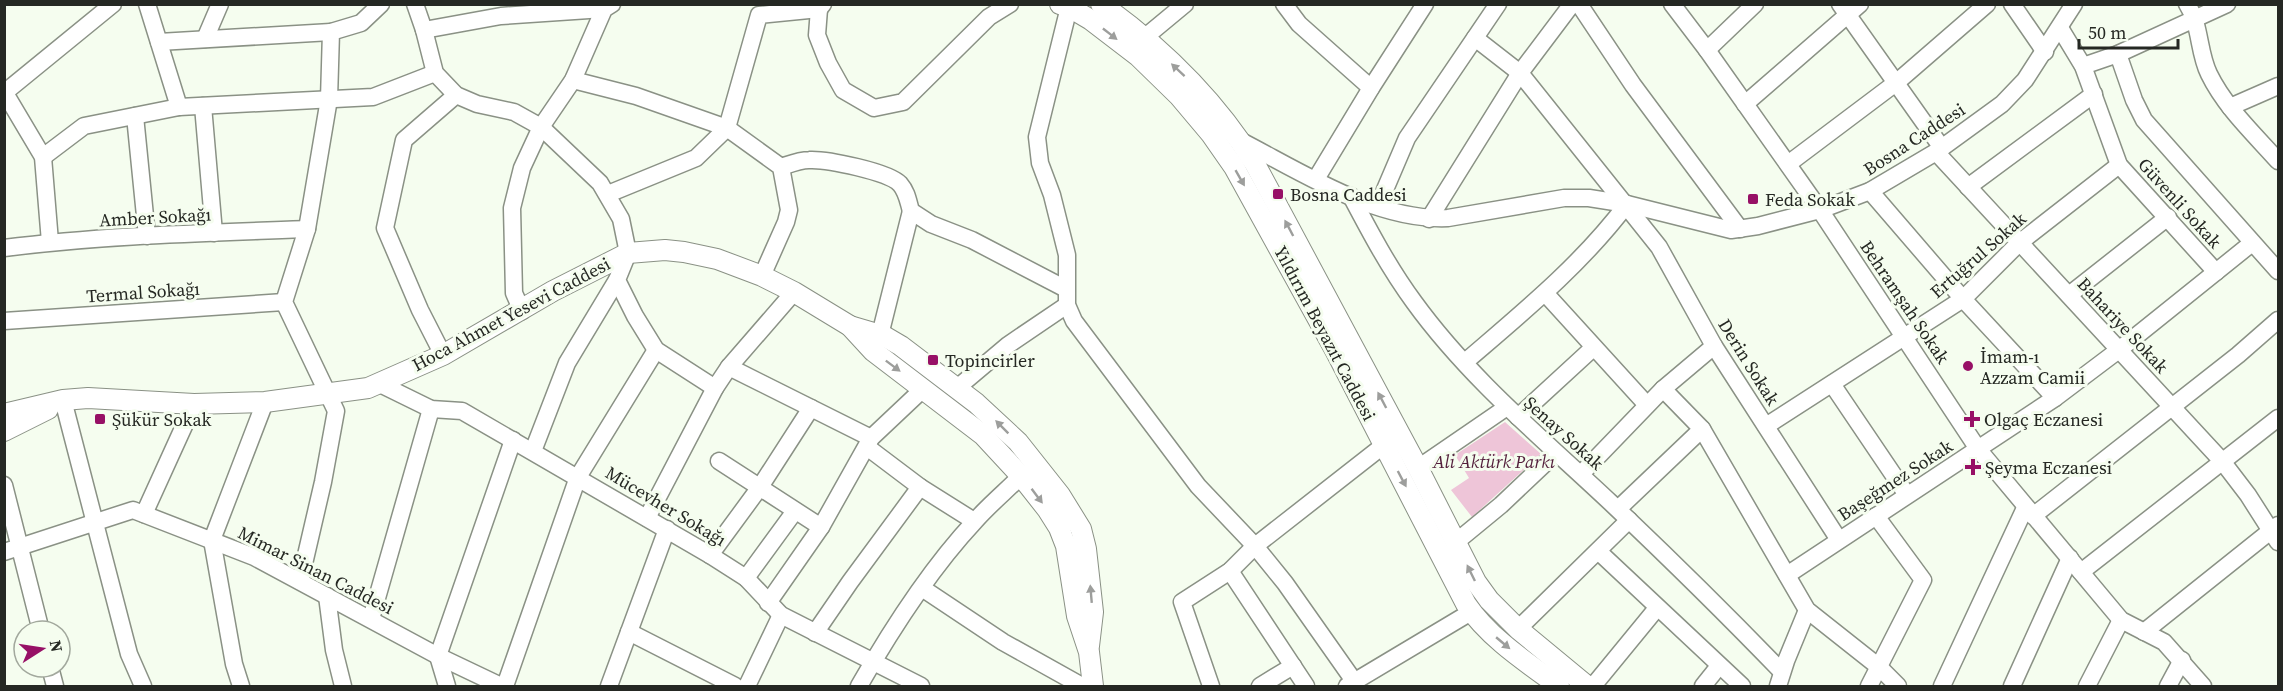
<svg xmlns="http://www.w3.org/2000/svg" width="2283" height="691" viewBox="0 0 2283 691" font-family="'Source Serif 4',serif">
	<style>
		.green { fill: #eec5d8 }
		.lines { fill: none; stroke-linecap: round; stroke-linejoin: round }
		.minor-casing { stroke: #8a9185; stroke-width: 19 }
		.major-casing { stroke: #8a9185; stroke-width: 22 }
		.minor { stroke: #fff; stroke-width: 16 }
		.major { stroke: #fff; stroke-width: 20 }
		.oneway { fill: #9d9e9c }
		.poi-dot { fill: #971066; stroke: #f5fdef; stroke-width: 2 }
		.labels { text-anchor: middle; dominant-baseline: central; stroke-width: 6; stroke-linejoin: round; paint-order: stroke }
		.street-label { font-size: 18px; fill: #252823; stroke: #f5fdef }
		.poi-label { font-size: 18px; fill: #252823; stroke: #f5fdef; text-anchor: start }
		.park-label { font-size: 18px; font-style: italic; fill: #531e3b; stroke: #f5fdef }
	</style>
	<rect width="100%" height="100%" fill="#f5fdef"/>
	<polygon class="green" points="1505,422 1541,454 1472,517 1451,490 1469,478 1455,455"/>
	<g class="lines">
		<defs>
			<g id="minor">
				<polyline points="147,4 179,107"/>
				<polyline points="415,4 424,30 435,73 456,95 477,104 514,112 541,127 600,183 621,219 628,253 617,280 635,316 656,350 715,388"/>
				<polyline points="1284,4 1299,24 1371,88"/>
				<polyline points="1579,4 1633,85 1740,229"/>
				<polyline points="1672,4 1707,50 1820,210 1978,449 2121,620 2164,642 2203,686"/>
				<polyline points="1840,4 1942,148"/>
				<polyline points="2012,4 2045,52"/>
				<path d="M2187 4C2201 25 2198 52 2209 74 2225 107 2254 134 2278 161"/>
				<polyline points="1069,7 1037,137 1040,163 1052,195 1067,255 1067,305 1074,321 1198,486 1255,546 1285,583 1354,681"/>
				<polyline points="819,9 817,35 828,63 843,90 874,108 903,102 989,17 1010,4"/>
				<polyline points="2060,28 2083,66 2119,165 2216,272"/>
				<polyline points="424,30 501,16 604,9 602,4"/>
				<polyline points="1144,38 1185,4"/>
				<polyline points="1475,38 1520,73 1659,247 1714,346 1839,540"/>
				<polyline points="205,39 220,4"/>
				<polyline points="159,42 331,32"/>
				<polyline points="1707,50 1755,4"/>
				<polyline points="2118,54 2134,100 2144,120 2278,271"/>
				<polyline points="2083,66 2118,54 2227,4"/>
				<polyline points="573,80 636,96 727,128 781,167 789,210 786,222 762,276"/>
				<polyline points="4,93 113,4"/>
				<polyline points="5,93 43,157 50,242"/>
				<polyline points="1745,104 1860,4"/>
				<polyline points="203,106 214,233"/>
				<polyline points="2230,107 2278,86"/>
				<polyline points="135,116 147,236"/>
				<path d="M1241 141C1303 173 1376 221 1448 218L1564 198H1589L1627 204 1731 230 1758 226 1820 210 1870 191 1936 152 2002 104 2025 80 2074 4"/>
				<polyline points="1936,152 2222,461 2248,495 2278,542"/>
				<polyline points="43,157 84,126 179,107 373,97 435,73"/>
				<polyline points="1788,164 1897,82 1987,4"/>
				<path d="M781 167C790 164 800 160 809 160 827 159 889 172 900 184 907 192 908 201 911 211L931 224 972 240 1066 289"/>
				<polyline points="1316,179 1371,88 1425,4"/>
				<polyline points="1968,187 2094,94"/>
				<polyline points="1870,191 1963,299 2055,398"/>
				<polyline points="608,194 696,158 727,128 759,15 819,9 823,4"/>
				<path d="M1351 196C1370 232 1389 268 1414 302 1469 378 1542 438 1611 503 1669 558 1726 614 1782 672"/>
				<polyline points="1378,206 1407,138 1498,4"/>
				<polyline points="1429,219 1520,73 1572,4"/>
				<path d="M4 248C105 235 206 233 307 229"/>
				<polyline points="1545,293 1647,405"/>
				<polyline points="2069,295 2168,217"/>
				<polyline points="522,311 514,293 512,208 522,168 541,127 573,80 604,9 612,4"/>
				<polyline points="4,321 284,302"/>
				<polyline points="880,335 911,211"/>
				<polyline points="443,355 420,310 385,228 404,140 456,95"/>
				<path d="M1465 362C1522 313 1581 265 1627 204"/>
				<polyline points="729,367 871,438"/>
				<polyline points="378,383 431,409 462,411 710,555 746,578 781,615 921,686"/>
				<polyline points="1832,384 1907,495"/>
				<polyline points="957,388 1008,345 1067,305"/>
				<polyline points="1663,389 1702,429 1807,610 1879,667 1898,686"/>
				<polyline points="63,400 129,654 143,686"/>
				<polyline points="1518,417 1593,348"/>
				<polyline points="1766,426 1963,299 2019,243 2119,165"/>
				<polyline points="867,447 920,487 974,521"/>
				<polyline points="533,451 567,363 617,280"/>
				<polyline points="719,461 821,527"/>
				<polyline points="1418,468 1507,407"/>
				<polyline points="1581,474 1663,389 1714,346"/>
				<polyline points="4,485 41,631"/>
				<polyline points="1618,509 1702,429"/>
				<polyline points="144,514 194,404"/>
				<polyline points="2033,516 2238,355 2278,320"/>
				<polyline points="647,518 715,388 729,367 794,292"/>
				<polyline points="1456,542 1501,505 1556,453"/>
				<polyline points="1598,551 1742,686"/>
				<polyline points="4,552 133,510 254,557 438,656 501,686"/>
				<polyline points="710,555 760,487 811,408"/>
				<polyline points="1230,571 1306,686"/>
				<polyline points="2081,572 2278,418"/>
				<polyline points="1787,575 2055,398 2120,349 2252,243"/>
				<polyline points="746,578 795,511"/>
				<polyline points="300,581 323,482 336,411 284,302 307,229 329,99 331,32 361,23 381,4"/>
				<polyline points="922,588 1003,642 1082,686"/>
				<polyline points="327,596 334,650 343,686"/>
				<polyline points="768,603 821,527 871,438 923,389"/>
				<polyline points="371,619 431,409"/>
				<polyline points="1518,629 1629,520"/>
				<polyline points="629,632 735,686"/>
				<polyline points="2144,632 2278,525"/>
				<polyline points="815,633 850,582 920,487"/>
				<polyline points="50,667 55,686"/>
				<polyline points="241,686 234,664 212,540 265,402"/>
				<polyline points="447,686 438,656 513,440"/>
				<polyline points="505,686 578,477 656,350"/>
				<polyline points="609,686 667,529"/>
				<polyline points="747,686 781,615"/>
				<path d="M859 686C891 630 931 568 975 521 989 505 1006 491 1021 476"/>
				<polyline points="1211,686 1182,602 1230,571 1255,546 1384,445"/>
				<polyline points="1260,686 1293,666"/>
				<polyline points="1347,686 1471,612"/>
				<polyline points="1593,686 1657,608"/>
				<polyline points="1703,686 1719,666"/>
				<polyline points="1778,686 1786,661 1807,610"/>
				<polyline points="1869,686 1923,580 1876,516"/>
				<polyline points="1942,686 2025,508"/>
				<polyline points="2012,686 2070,558"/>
				<polyline points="2087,686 2121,620"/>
				<polyline points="2168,686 2182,660"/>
			</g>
			<g id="major">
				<path d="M1060 4 1069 7 1091 20 1138 56 1179 96 1211 134 1234 167 1335 350 1466 604C1489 638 1526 662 1559 686"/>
				<path d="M1101 4C1161 47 1216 101 1255 164L1418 468 1476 582 1489 600 1518 629 1587 686"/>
				<polyline points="850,326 884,336 901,346 976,403 1018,442 1060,495 1081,529 1086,549 1093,612 1089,646"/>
				<polyline points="4,414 63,400 88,398 194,404 265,402 368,388 443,355 553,291 628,253 665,250 684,252 717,259 762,276 794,292 850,326 873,351 983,435 1021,476 1047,509 1059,528 1066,546 1077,616 1089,652 1093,686"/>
				<polyline points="4,431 48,409"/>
			</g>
		</defs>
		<use href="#minor" class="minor-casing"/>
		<use href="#major" class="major-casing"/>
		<use href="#minor" class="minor"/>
		<use href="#major" class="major"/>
	</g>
	<defs><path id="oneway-solid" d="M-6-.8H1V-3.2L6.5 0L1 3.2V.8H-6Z" transform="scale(1.5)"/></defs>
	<g class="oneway">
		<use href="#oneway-solid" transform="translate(1110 34) rotate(38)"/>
		<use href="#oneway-solid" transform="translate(1178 70) rotate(-137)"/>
		<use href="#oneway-solid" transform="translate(1240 178) rotate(60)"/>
		<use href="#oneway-solid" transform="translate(1289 228) rotate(-118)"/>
		<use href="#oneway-solid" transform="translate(893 366) rotate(37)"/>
		<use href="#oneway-solid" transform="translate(1382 400) rotate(-118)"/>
		<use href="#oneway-solid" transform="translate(1002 427) rotate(-135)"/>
		<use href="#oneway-solid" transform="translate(1402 479) rotate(62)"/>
		<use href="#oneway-solid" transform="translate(1037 496) rotate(53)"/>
		<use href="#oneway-solid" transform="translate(1471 573) rotate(-116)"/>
		<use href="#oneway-solid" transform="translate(1091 594) rotate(-95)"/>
		<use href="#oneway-solid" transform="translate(1503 643) rotate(40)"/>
	</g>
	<g class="poi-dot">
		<rect x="1272" y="188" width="12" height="12" rx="3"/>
		<rect x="1747" y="193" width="12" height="12" rx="3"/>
		<rect x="927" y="354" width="12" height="12" rx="3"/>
		<circle cx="1968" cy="366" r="6"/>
		<rect x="94" y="413" width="12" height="12" rx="3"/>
		<path d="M1969 410h6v6h6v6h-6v6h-6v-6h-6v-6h6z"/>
		<path d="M1970 458h6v6h6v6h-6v6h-6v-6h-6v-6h6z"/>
	</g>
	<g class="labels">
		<g class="street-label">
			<text transform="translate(1914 139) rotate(-33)">Bosna Caddesi</text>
			<text transform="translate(2180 203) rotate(48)">Güvenli Sokak</text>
			<text transform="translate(155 217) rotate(-3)">Amber Sokağı</text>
			<text transform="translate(1978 255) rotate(-41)">Ertuğrul Sokak</text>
			<text transform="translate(143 292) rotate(-4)">Termal Sokağı</text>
			<text transform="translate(1905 302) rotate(56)">Behramşah Sokak</text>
			<text transform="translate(511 314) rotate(-28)">Hoca Ahmet Yesevi Caddesi</text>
			<text transform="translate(2123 325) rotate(47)">Bahariye Sokak</text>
			<text transform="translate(1325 333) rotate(62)">Yıldırım Beyazıt Caddesi</text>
			<text transform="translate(1749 362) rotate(58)">Derin Sokak</text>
			<text transform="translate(1564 433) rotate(42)">Şenay Sokak</text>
			<text transform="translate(1895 480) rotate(-33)">Başeğmez Sokak</text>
			<text transform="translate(666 506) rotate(31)">Mücevher Sokağı</text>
			<text transform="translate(316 570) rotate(27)">Mimar Sinan Caddesi</text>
		</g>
		<g class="poi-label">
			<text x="1290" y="194">Bosna Caddesi</text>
			<text x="1765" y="199">Feda Sokak</text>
			<text x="1980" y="356">İmam-ı<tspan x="1980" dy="21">Azzam Camii</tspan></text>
			<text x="945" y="360">Topincirler</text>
			<text x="112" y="419">Şükür Sokak</text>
			<text x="1984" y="419">Olgaç Eczanesi</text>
			<text x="1985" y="467">Şeyma Eczanesi</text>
		</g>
		<g class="park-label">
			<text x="1494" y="461">Ali Aktürk Parkı</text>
		</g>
	</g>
	<rect width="2283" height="691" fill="none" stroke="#252823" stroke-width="12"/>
	<g transform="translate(42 649) rotate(78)"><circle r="28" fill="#f5fdef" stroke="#a2a89d" stroke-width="1.5"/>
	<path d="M0-4.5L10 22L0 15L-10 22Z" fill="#971066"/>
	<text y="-9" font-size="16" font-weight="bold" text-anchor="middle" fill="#252823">N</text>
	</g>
	<path d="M2079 39v9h99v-9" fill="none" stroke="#252823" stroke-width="3"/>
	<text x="2088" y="39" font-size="18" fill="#252823" stroke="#f5fdef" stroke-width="4.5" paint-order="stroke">50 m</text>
</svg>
